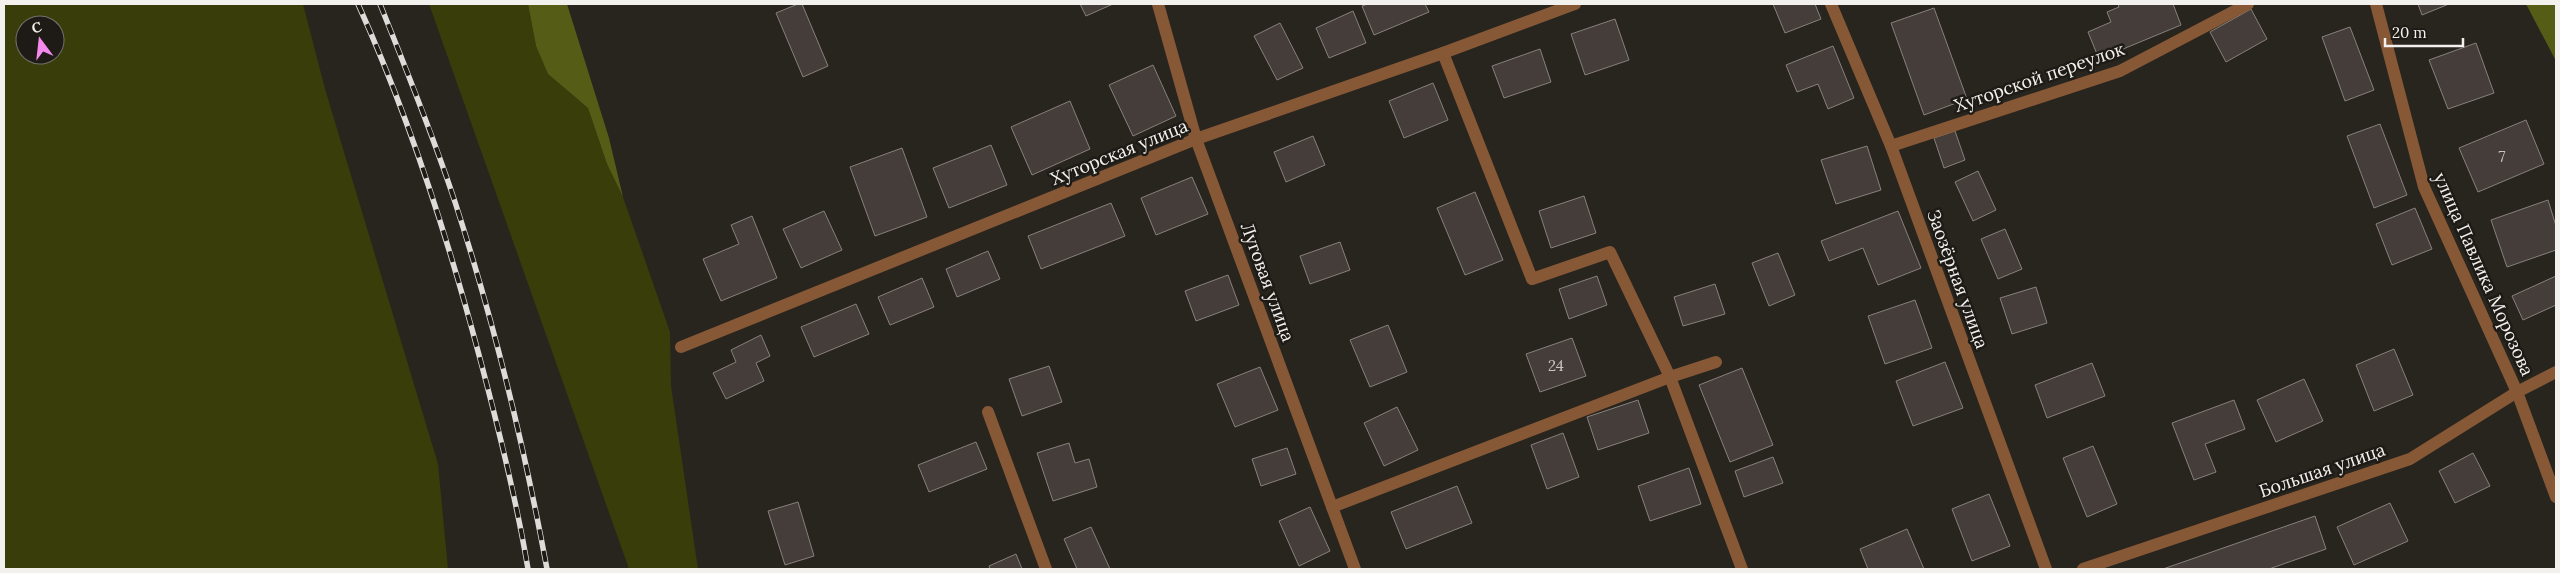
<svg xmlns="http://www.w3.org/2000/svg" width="2560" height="573" viewBox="0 0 2560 573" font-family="Lora,serif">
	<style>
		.green { fill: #383d0a; fill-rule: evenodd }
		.forest { fill: #555c15 }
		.building { fill: #443d3a; stroke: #88807c }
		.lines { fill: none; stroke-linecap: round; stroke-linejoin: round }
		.minor { stroke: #875836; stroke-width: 12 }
		.rail-casing { stroke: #dedcd9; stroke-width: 5.5 }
		.rail { stroke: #1e1b16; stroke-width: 4; stroke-dasharray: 11; stroke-linecap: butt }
		.labels { text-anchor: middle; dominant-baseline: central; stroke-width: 5; stroke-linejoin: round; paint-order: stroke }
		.number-label { font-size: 15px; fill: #c7c4c1 }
		.street-label { font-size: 18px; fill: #f3f1ee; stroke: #1e1b16 }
	</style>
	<rect width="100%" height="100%" fill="#28251f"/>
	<g class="green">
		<path d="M4 4H303L325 89 438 464 448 569H4ZM25 25H55V55H25Z"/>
		<polygon points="429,4 528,4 536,46 548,74 588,108 607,164 623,197 670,332 671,386 698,569 629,569"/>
	</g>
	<g class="forest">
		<polygon points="528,4 567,4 609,138 623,197 607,164 588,108 548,74 536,46"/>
		<polygon points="2526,4 2556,4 2556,61"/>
	</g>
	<g class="building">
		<polygon points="798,4 802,4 828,66 803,77 776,13"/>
		<polygon points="1080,4 1113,4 1086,16"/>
		<polygon points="1368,4 1425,4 1429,12 1374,35 1362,6"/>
		<polygon points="1773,4 1815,4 1821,19 1785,33"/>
		<polygon points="2118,4 2173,4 2181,25 2099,59 2088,32 2111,22 2107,12 2119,7"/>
		<polygon points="2418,4 2449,4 2422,15"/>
		<polygon points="1934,8 1967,99 1924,115 1891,23"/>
		<polygon points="2251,9 2267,39 2226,62 2210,32"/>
		<polygon points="1353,11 1366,43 1329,58 1316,28"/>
		<polygon points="1615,19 1629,60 1585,75 1571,34"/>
		<polygon points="1280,23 1303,68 1277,80 1254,36"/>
		<polygon points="2350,27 2374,90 2345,101 2322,37"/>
		<polygon points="2476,43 2494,93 2448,109 2429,60"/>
		<polygon points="1833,46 1854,98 1828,109 1818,84 1797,92 1786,65"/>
		<polygon points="1540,49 1551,82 1504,98 1492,66"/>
		<polygon points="1153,65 1176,116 1133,136 1109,85"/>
		<polygon points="1433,83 1448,120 1404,138 1389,101"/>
		<polygon points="1070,101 1090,149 1032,175 1011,127"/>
		<polygon points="2526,120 2544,164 2478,192 2459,148"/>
		<polygon points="2380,124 2407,195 2374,208 2347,136"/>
		<polygon points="1955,131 1965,160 1944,168 1934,138"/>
		<polygon points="1313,136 1325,165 1286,182 1274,152"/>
		<polygon points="991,145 1007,185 949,208 933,168"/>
		<polygon points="1867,146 1881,190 1836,204 1821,160"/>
		<polygon points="902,148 927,217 875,236 850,167"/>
		<polygon points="1978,171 1996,210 1973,221 1955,182"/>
		<polygon points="1192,177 1208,214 1156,235 1141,198"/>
		<polygon points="1475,192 1503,260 1465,275 1437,208"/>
		<polygon points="1584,196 1596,233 1551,248 1539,211"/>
		<polygon points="2548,200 2556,226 2556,250 2507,267 2491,220"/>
		<polygon points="1111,203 1125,236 1041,269 1028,236"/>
		<polygon points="2415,208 2432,249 2392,265 2376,224"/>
		<polygon points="824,211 842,250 801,268 783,229"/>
		<polygon points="1898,211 1921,268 1878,285 1863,248 1829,261 1821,241"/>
		<polygon points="752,216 777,278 721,301 703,259 739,244 731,225"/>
		<polygon points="2005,229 2022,269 1998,279 1981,239"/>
		<polygon points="1340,242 1350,270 1310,284 1300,256"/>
		<polygon points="988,251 1000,279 957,297 946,269"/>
		<polygon points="1778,253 1795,295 1769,306 1752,263"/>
		<polygon points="1228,275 1239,305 1196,321 1185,291"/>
		<polygon points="1597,276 1607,305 1569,319 1559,289"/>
		<polygon points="2556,276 2556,305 2523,320 2512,296"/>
		<polygon points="922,278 934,307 890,325 878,297"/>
		<polygon points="1715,284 1725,314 1683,326 1674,297"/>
		<polygon points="2036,287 2047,323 2012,334 2000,298"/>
		<polygon points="1915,300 1932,348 1885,364 1868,316"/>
		<polygon points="856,304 869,334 814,357 801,327"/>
		<polygon points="1388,325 1407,372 1370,387 1350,340"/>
		<polygon points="761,335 770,356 756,363 764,381 726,399 713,373 736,362 731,350"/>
		<polygon points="1572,338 1586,376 1540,392 1526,354"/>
		<polygon points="2394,349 2413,395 2374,411 2356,365"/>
		<polygon points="1945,362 1963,408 1913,426 1896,381"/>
		<polygon points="2092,363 2105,396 2047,418 2035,385"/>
		<polygon points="1049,366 1062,402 1022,416 1009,379"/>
		<polygon points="1260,367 1278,410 1235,427 1217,384"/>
		<polygon points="1742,368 1773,445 1730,462 1699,385"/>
		<polygon points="2304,379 2323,421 2276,442 2257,400"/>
		<polygon points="1638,400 1649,433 1598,450 1587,417"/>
		<polygon points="2234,400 2245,429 2205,444 2216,472 2194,480 2172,423"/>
		<polygon points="1397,407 1418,450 1384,466 1364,423"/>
		<polygon points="1563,433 1579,477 1547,489 1531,445"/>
		<polygon points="976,442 987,469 929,492 918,465"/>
		<polygon points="1069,443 1075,463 1089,459 1097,487 1053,501 1037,453"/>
		<polygon points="2093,446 2117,504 2087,517 2063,458"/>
		<polygon points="1287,448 1296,474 1261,486 1252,459"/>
		<polygon points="2473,453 2490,486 2455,503 2439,471"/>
		<polygon points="1773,457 1783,483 1744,497 1735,471"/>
		<polygon points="1689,468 1701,504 1650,521 1638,486"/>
		<polygon points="1457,486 1472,523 1406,549 1391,512"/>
		<polygon points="1989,494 2010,546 1972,561 1952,509"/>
		<polygon points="798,502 814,556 785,565 768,511"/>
		<polygon points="2390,503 2408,541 2354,565 2337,527"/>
		<polygon points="1310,507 1330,551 1299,566 1279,521"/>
		<polygon points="2315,516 2326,549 2269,569 2163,569"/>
		<polygon points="1091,527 1110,569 1077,569 1064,539"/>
		<polygon points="1907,529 1924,569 1868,569 1860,549"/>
		<polygon points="1016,554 1022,569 990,569 989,566"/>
	</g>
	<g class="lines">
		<g class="minor">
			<polyline points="1158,4 1196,139 1355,569"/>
			<polyline points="1831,4 1891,146 2046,569"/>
			<polyline points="2376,4 2424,187 2517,392 2556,497"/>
			<polyline points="1443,53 1532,279 1610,252 1670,377 1742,569"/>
			<polyline points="1891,146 2120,71 2248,4"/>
			<polyline points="681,347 1196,139 1443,53 1575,4"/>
			<polyline points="988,412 1046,569"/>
			<polyline points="1332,507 1670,377 1716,362"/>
			<polyline points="2083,569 2410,459 2517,392 2556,372"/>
		</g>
		<defs>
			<g id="rail">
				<path d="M358 4C409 117 447 235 479 355 498 426 516 497 528 569"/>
				<path d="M380 4C406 69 433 135 455 202 494 322 524 445 547 569"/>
			</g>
		</defs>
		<use href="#rail" class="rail-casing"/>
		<use href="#rail" class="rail"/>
	</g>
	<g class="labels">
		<g class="number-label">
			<text x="2502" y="156">7</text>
			<text x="1556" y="365">24</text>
		</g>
		<g class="street-label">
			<text transform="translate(2039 77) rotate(-19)">Хуторской переулок</text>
			<text transform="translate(1119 152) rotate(-22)">Хуторская улица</text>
			<text transform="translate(2484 274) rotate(66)">улица Павлика Морозова</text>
			<text transform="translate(1958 279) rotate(70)">Заозёрная улица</text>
			<text transform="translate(1268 282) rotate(70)">Луговая улица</text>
			<text transform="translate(2322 470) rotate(-19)">Большая улица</text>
		</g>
	</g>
	<rect width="2560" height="573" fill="none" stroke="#f3f1ee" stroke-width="10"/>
	<g transform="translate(40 40) rotate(345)"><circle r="24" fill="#1e1b16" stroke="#73716c"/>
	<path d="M0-4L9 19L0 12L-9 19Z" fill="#f589ee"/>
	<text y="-8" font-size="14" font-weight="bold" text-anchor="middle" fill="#f3f1ee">С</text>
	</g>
	<path d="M2385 38v8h78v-8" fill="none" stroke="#f3f1ee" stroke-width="2.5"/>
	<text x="2392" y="38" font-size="15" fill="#f3f1ee" stroke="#1e1b16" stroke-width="4" paint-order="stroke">20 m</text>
</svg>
